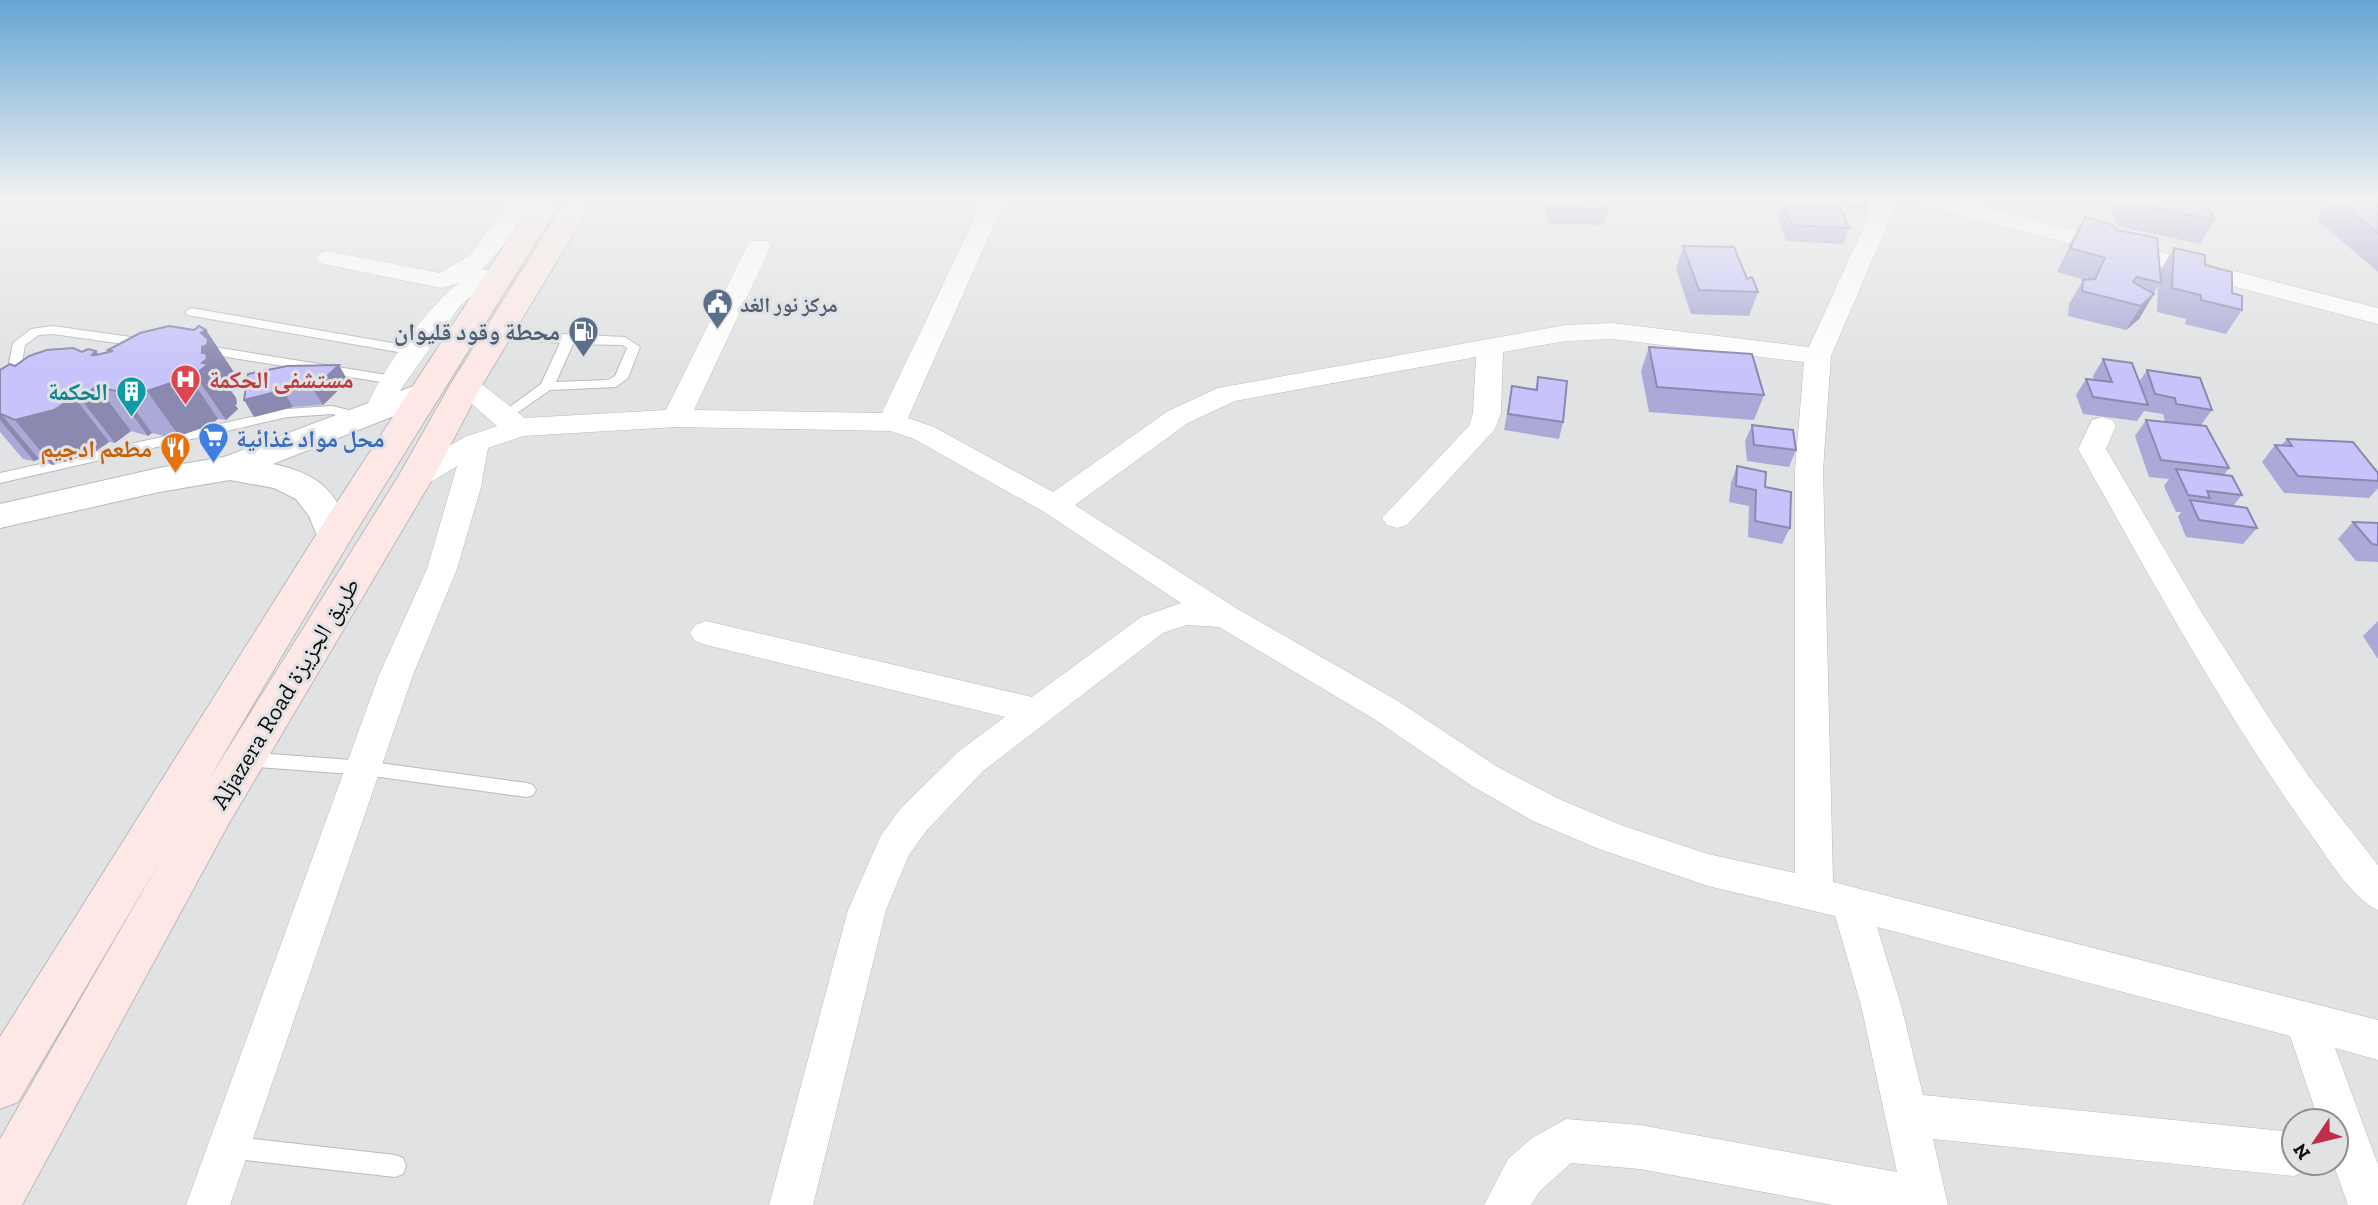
<svg xmlns="http://www.w3.org/2000/svg" width="2378" height="1205" viewBox="0 0 2378 1205" font-family="'Zilla Slab','Noto Naskh Arabic',serif">
	<style>
		.lines { fill: none; stroke-linecap: round; stroke-linejoin: round }
		.service-casing { stroke: #b9babb; stroke-width: 2 }
		.minor-casing { stroke: #b9babb; stroke-width: 1 }
		.tertiary-casing { stroke: #b9babb; stroke-width: 2 }
		.secondary-casing { stroke: #b9babb; stroke-width: 2 }
		.service { fill: #fff; fill-rule: evenodd }
		.minor { fill: #fff; fill-rule: evenodd }
		.tertiary { fill: #fff; fill-rule: evenodd }
		.secondary { fill: #fee8e6; fill-rule: evenodd }
		.wall { fill: #aaa9d7 }
		.shaded-wall { fill: #8b89af }
		.building { fill: #c6c4fa; stroke: #8b89af; stroke-width: 2 }
		.labels { text-anchor: middle; dominant-baseline: central; stroke-width: 6; stroke-linejoin: round; paint-order: stroke }
		.far-service-label { font-size: 21px; font-weight: bold; fill: #4e5e75; stroke: #e1e2e3; text-anchor: start }
		.service-label { font-size: 24px; font-weight: bold; fill: #4e5e75; stroke: #e1e2e3; text-anchor: end }
		.health-label { font-size: 24px; font-weight: bold; fill: #be3a42; stroke: #e1e2e3; text-anchor: start }
		.culture-label { font-size: 24px; font-weight: bold; fill: #0d838f; stroke: #e1e2e3; text-anchor: end }
		.shop-label { font-size: 24px; font-weight: bold; fill: #366cbe; stroke: #e1e2e3; text-anchor: start }
		.food-label { font-size: 24px; font-weight: bold; fill: #c56008; stroke: #e1e2e3; text-anchor: end }
		.street-label { font-size: 24px; fill: #0f0f0f; stroke: #e1e2e3 }
	</style>
	<rect width="100%" height="100%" fill="#e1e2e3"/>
	<g class="lines">
		<defs>
			<g id="service">
				<polygon points="191,308 415,347 421,351 415,355 187,315 185,312"/>
				<polygon points="53,326 145,339 151,343 145,347 53,334 39,335 25,345 17,393 5,410 0,411 0,397 3,393 13,343 31,329"/>
				<path d="M499 331 625 337 640 347 628 378 616 387 550 390 504 422 497 418 499 415 541 384 560 343 494 338V332ZM573 344 622 345 627 348 615 376 608 380 556 382Z"/>
				<polygon points="202,345 393,376 400,380 393,384 197,352 197,346"/>
				<polygon points="332,406 361,413 363,416 356,420 332,414 287,417 0,483 0,473 287,409"/>
				<polygon points="245,752 365,761 527,783 533,785 536,790 533,795 527,797 365,775 245,766 239,764 236,759 239,754"/>
				<polygon points="228,1136 395,1155 403,1158 406,1166 403,1174 395,1177 228,1158 220,1155 217,1147 220,1139"/>
			</g>
			<g id="minor">
				<path d="M511 200H533L506 242 482 269 492 271 495 276 460 306 401 389 391 413 381 416 371 413 367 407C381 371 428 306 459 283L441 288 328 265 320 263 316 258 320 253 328 251 440 273 470 255Z"/>
				<path d="M983 200H1005L908 418 934 427 1053 492 1168 411 1218 388 1566 325 1612 323 1809 347 1876 200H1898L1831 356 1823 470 1833 882 2378 1020V1060L2335 1048 2378 1165V1205H2348L2333 1163H2336V1121H2319L2290 1036 1877 927 1901 1005 1923 1095 2294 1132V1163H2312L2309 1169 2294 1176 1933 1139 1948 1205H1833L1640 1169 1571 1163 1540 1191 1531 1205H1484L1508 1159 1532 1138 1566 1119 1640 1125 1897 1172 1861 1005 1835 916 1708 886 1599 849 1533 821 1472 786 1374 719 1219 627 1187 625 1163 633 983 771 927 830 909 855 886 910 813 1205H769L848 910 881 835 901 808 959 751 1005 717 706 645 695 641 690 633 695 625 706 621 1032 697 1141 617 1181 603 1044 512 914 439 890 431 676 427 523 436 488 448 481 487 457 569 413 675 230 1205H186L379 675 427 569 457 466C440 476 424 490 405 485L401 478 405 471 465 437 497 426 457 391 453 385 457 379 466 377 475 379 525 418 666 410 747 246 751 241H767L771 246 694 410 882 413ZM1612 339 1804 362 1795 470V873L1708 854 1621 825 1559 799 1496 766 1398 701 1236 608 1075 505 1188 423 1235 401 1476 357 1473 413 1469 426 1382 518 1387 525 1397 528 1407 525 1495 429 1501 413 1503 352 1566 341Z"/>
				<polygon points="1919,200 1957,200 2378,308 2378,324 1922,205"/>
				<path d="M2102 417 2112 420 2116 426 2106 449 2202 613 2273 724 2310 778 2378 865V910C2353 900 2328 858 2312 836 2224 713 2152 581 2078 449L2092 420Z"/>
			</g>
			<path id="tertiary" d="M427 381 439 384 443 391 439 398 273 464C320 474 337 491 352 536L347 545 334 549 321 545 309 516 296 499 274 488 230 480 159 492 0 528V504L159 468 224 457Z"/>
			<polygon id="secondary" points="534,200 562,200 348,544 209,779 398,477 450,385 566,200 594,200 482,385 433,478 228,825 22,1205 0,1205 0,1139 163,856 18,1102 0,1109 0,1037 321,527"/>
		</defs>
		<use href="#service" class="service-casing"/>
		<use href="#minor" class="minor-casing"/>
		<use href="#tertiary" class="tertiary-casing"/>
		<use href="#secondary" class="secondary-casing"/>
		<use href="#service" class="service"/>
		<use href="#minor" class="minor"/>
		<use href="#tertiary" class="tertiary"/>
		<use href="#secondary" class="secondary"/>
	</g>
	<g class="wall">
		<polygon points="1544,200 1604,200 1608,209 1604,225 1549,224 1543,205"/>
		<polygon points="1786,200 1828,200 1826,205"/>
		<polygon points="1834,200 1870,200 1866,211 1833,204"/>
		<polygon points="2107,200 2204,200 2215,220 2200,244 2117,226"/>
		<polygon points="2329,200 2378,200 2378,272 2316,219"/>
		<polygon points="1784,204 1849,228 1843,244 1786,241 1778,220"/>
		<polygon points="2085,217 2117,230 2160,271 2174,248 2205,265 2232,293 2242,310 2226,334 2185,324 2186,319 2157,312 2158,286 2139,319 2126,330 2068,316 2069,304 2083,280 2085,280 2057,272 2072,240"/>
		<polygon points="1683,246 1758,292 1749,316 1691,314 1676,269"/>
		<polygon points="194,330 206,330 235,374 232,376 238,384 236,390 231,391 236,398 237,404 235,405 238,409 226,420 218,419 208,426 179,436 168,437 152,433 148,436 131,431 115,443 109,442 90,455 52,465 39,459 34,461 23,459 0,432 0,370 15,366 82,352 99,355 110,352 108,350"/>
		<polygon points="1649,347 1764,395 1754,420 1649,412 1641,371"/>
		<polygon points="2103,359 2139,382 2147,370 2212,410 2201,425 2229,468 2224,475 2242,495 2233,506 2257,528 2243,544 2186,537 2178,517 2181,512 2176,512 2164,486 2169,479 2149,477 2135,436 2146,420 2182,423 2165,421 2163,414 2144,411 2137,421 2083,414 2076,395 2086,379 2094,380 2093,376"/>
		<polygon points="248,374 348,381 323,405 293,407 254,417"/>
		<polygon points="1538,377 1563,422 1559,439 1504,430 1512,386 1535,390"/>
		<polygon points="1752,425 1796,450 1789,467 1747,461 1745,441"/>
		<polygon points="2287,439 2378,473 2378,488 2369,498 2284,493 2262,462 2275,445 2281,445"/>
		<polygon points="1737,466 1765,487 1790,528 1782,544 1748,537 1749,506 1729,502 1731,483"/>
		<polygon points="2353,522 2378,523 2378,562 2356,561 2338,539"/>
		<polygon points="2378,621 2378,659 2363,636"/>
	</g>
	<g class="shaded-wall">
		<polygon points="2154,294 2139,319 2126,330 2141,306"/>
		<polygon points="206,330 235,374 232,376 238,384 236,390 231,391 236,398 237,404 235,405 238,409 226,420 195,375 202,363 201,333"/>
		<polygon points="96,351 124,389 119,388 152,433 148,436 115,391 92,355"/>
		<polygon points="339,365 348,381 323,405 313,389"/>
		<polygon points="188,374 218,419 208,426 179,436 147,391"/>
		<polygon points="97,386 131,431 115,443 80,398"/>
		<polygon points="283,390 293,407 254,417 244,400"/>
		<polygon points="74,397 109,442 90,455 52,465 15,420"/>
		<polygon points="1,414 39,459 34,461 0,420 0,415"/>
	</g>
	<g class="building">
		<polygon points="1550,200 1604,200 1608,209 1553,208"/>
		<polygon points="2130,200 2204,200 2215,220 2131,203"/>
		<polygon points="2337,200 2378,200 2378,233"/>
		<polygon points="1784,204 1840,207 1849,228 1792,225"/>
		<polygon points="2085,217 2113,225 2117,230 2157,238 2161,283 2137,277 2133,282 2154,294 2141,306 2082,291 2083,280 2095,279 2105,258 2070,248"/>
		<polygon points="1683,246 1734,247 1747,279 1752,277 1758,292 1699,290"/>
		<polygon points="2174,248 2205,255 2205,265 2232,272 2232,293 2242,296 2242,310 2201,300 2201,295 2172,288"/>
		<polygon points="169,326 194,330 199,326 206,330 201,333 208,339 207,345 202,347 202,353 206,353 207,359 202,363 208,364 195,375 188,374 177,381 147,391 136,392 119,388 115,391 97,386 80,398 74,397 54,410 15,420 1,414 0,415 0,370 10,364 15,366 29,356 47,350 73,348 82,352 88,349 96,351 92,355 96,355 113,351 108,350 140,333"/>
		<polygon points="1649,347 1752,354 1764,395 1657,387"/>
		<polygon points="2103,359 2132,363 2148,405 2093,397 2086,379 2112,382"/>
		<polygon points="339,365 313,389 283,390 244,400 248,374 287,366"/>
		<polygon points="2147,370 2200,378 2212,410 2176,404 2175,398 2155,394"/>
		<polygon points="1538,377 1567,381 1563,422 1508,414 1512,386 1537,390"/>
		<polygon points="2146,420 2206,426 2229,468 2161,460"/>
		<polygon points="1752,425 1793,430 1796,450 1754,445"/>
		<polygon points="2287,439 2353,442 2378,473 2378,481 2298,476 2275,445 2292,446"/>
		<polygon points="1737,466 1766,472 1765,487 1791,492 1790,528 1755,521 1756,490 1736,486"/>
		<polygon points="2176,469 2232,476 2242,495 2207,491 2210,498 2188,495"/>
		<polygon points="2190,500 2247,508 2257,528 2199,520"/>
		<polygon points="2353,522 2378,523 2378,545 2372,544"/>
	</g>
	<linearGradient id="sky" x2="0" y2="1"><stop stop-color="#65a6d4"/><stop offset="0.54" stop-color="#f2f2f2"/><stop offset="1" stop-color="#f2f2f2" stop-opacity="0"/></linearGradient>
	<rect width="2378" height="369" fill="url(#sky)"/>
	<defs>
		<symbol id="civic-pin" viewBox="-11 -11 22 30"><path d="M0 17L-7.5 6A9.5 9.5 0 1 1 7.5 6Z" fill="#5c6f8a" stroke="#e1e2e3"/><path d="M-.6-6.5H3V-4.5H.6V-3L4-1V1h2V6H-6V1h2V-1L-.6-3ZM-1.2 2.5V6h2.4V2.5Z" fill="#fff"/></symbol>
		<symbol id="fuel-pin" viewBox="-11 -11 22 30"><path d="M0 17L-7.5 6A9.5 9.5 0 1 1 7.5 6Z" fill="#5c6f8a" stroke="#e1e2e3"/><path d="M-5.5-6h7V0h2V4h1.3V-2.5L3-4.5l.8-.8L6-3V5H2.5V1h-1V6h-7ZM-4.2-4.7v3.2H.2V-4.7Z" fill="#fff"/></symbol>
		<symbol id="hospital-pin" viewBox="-11 -11 22 30"><path d="M0 17L-7.5 6A9.5 9.5 0 1 1 7.5 6Z" fill="#e0444e" stroke="#e1e2e3"/><path d="M-5-5h3v3.5h4V-5h3V5h-3V1.5h-4V5h-3Z" fill="#fff"/></symbol>
		<symbol id="building-pin" viewBox="-11 -11 22 30"><path d="M0 17L-7.5 6A9.5 9.5 0 1 1 7.5 6Z" fill="#0f9aa8" stroke="#e1e2e3"/><path d="M-4-6H4V6H1V3H-1V6H-4ZM-2.5-4.3h1.7v1.8h-1.7ZM.8-4.3h1.7v1.8H.8ZM-2.5-1h1.7V.8h-1.7ZM.8-1h1.7V.8H.8Z" fill="#fff"/></symbol>
		<symbol id="supermarket-pin" viewBox="-11 -11 22 30"><path d="M0 17L-7.5 6A9.5 9.5 0 1 1 7.5 6Z" fill="#3f7fe0" stroke="#e1e2e3"/><path d="M-6-5.5h2.5l.6 2H6L4.5 2H-2.5L-4.4-4H-6ZM-1.5 3.2a1.3 1.3 0 1 0 .1 0ZM3 3.2a1.3 1.3 0 1 0 .1 0Z" fill="#fff"/></symbol>
		<symbol id="restaurant-pin" viewBox="-11 -11 22 30"><path d="M0 17L-7.5 6A9.5 9.5 0 1 1 7.5 6Z" fill="#e8710a" stroke="#e1e2e3"/><path d="M-5-6h1v4h1v-4h1v4h1v-4h1v5L-1.5 .5V6h-2V.5L-5-1ZM5-6V6H3V1.5H1.5Q1.5-4 5-6Z" fill="#fff"/></symbol>
	</defs>
	<g fill-rule="evenodd">
		<use href="#civic-pin" x="700" y="286" width="35" height="47"/>
		<use href="#fuel-pin" x="566" y="314" width="35" height="47"/>
		<use href="#hospital-pin" x="168" y="362" width="35" height="47"/>
		<use href="#building-pin" x="114" y="374" width="35" height="47"/>
		<use href="#supermarket-pin" x="196" y="420" width="35" height="47"/>
		<use href="#restaurant-pin" x="158" y="430" width="35" height="47"/>
	</g>
	<g class="labels">
		<g class="far-service-label">
			<text x="740" y="304">مركز نور الغد</text>
		</g>
		<g class="service-label">
			<text x="560" y="331">محطة وقود قليوان</text>
		</g>
		<g class="health-label">
			<text x="209" y="379">مستشفى الحكمة</text>
		</g>
		<g class="culture-label">
			<text x="108" y="391">الحكمة</text>
		</g>
		<g class="shop-label">
			<text x="236" y="438">محل مواد غذائية</text>
		</g>
		<g class="food-label">
			<text x="152" y="448">مطعم ادجيم</text>
		</g>
		<g class="street-label">
			<text transform="translate(285 693) rotate(-59)">Aljazera Road طريق الجزيزة</text>
		</g>
	</g>
	<g transform="translate(2315 1142) rotate(235)"><circle r="33" fill="#e1e2e3" stroke="#8d8e8e" stroke-width="2"/>
	<path d="M0-5L12 26L0 18L-12 26Z" fill="#c02f48"/>
	<text y="-10" font-size="19" font-weight="bold" text-anchor="middle" fill="#0f0f0f">N</text>
	</g>
</svg>
